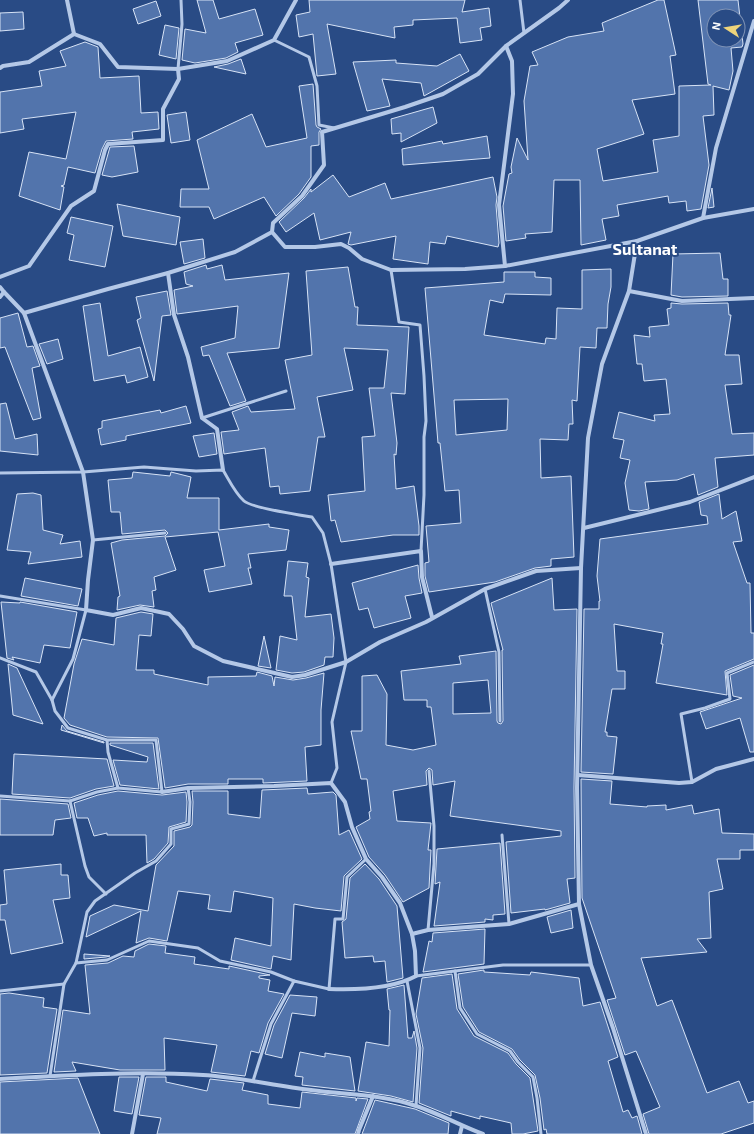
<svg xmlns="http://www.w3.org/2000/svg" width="754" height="1134" viewBox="0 0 754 1134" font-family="'Exo 2',sans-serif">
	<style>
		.building { fill: #5274ac; stroke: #d7e3f6; fill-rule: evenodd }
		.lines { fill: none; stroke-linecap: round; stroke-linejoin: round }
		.service { stroke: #b4c8e7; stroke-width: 3 }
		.minor { stroke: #b4c8e7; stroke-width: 4 }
		.labels { text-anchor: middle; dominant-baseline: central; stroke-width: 4; stroke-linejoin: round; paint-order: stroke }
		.district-label { font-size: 16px; font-weight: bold; fill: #fff; stroke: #294b85 }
	</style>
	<rect width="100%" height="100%" fill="#294b85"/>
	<g class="building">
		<polygon points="197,0 213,0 219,19 255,9 263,35 235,43 238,52 226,58 195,63 182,60 185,29 206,33"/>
		<polygon points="309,0 465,0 462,12 489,8 491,26 480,28 482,40 460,43 457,18 413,20 413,25 394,27 395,38 327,24 336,74 317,76 313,34 299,37 296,15 310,12"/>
		<path d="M658 0H664L676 55 670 56 675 94 632 100 644 134 597 149 603 181 658 172 653 140 679 136V86L711 85 708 84 698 0H738L743 44 742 47 731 48 733 71 729 90 713 86 714 115 703 116 709 165 701 209 687 211 686 201 669 203 668 196 617 205 619 216 602 219 606 240 581 245 580 180H554L552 232 525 234 526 238 506 241 503 206 509 174 512 173 511 167 517 138 528 160 524 101 530 66 538 65 532 52 568 37 604 31 602 23ZM714 16H738V40H714Z"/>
		<polygon points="156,1 161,16 138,24 133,9"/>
		<polygon points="23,12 24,29 0,31 0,13"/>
		<polygon points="165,25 179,28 176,59 159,55"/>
		<polygon points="85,42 98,47 100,78 139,76 141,113 158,112 159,129 132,132 133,139 106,141 102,149 95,173 68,167 64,185 61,186 64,187 60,210 19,196 29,152 66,159 76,112 22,119 24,129 0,133 0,92 42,86 39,71 66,66 60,51"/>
		<polygon points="460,54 469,71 424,96 421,83 382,79 390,106 367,111 353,62 396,60 396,63 437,66"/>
		<polygon points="241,59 246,74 214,67 228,64"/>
		<polygon points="313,84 316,125 317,127 321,129 319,132 319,145 311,146 311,177 299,194 276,216 264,197 214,219 209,207 180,207 181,189 209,189 197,140 252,114 266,147 307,138 299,86"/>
		<polygon points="433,107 437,123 401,142 401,133 392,134 391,119"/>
		<polygon points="186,112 190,140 171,143 167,115"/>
		<polygon points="487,136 490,158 403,165 402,149 442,141 443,144"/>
		<polygon points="134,146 138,172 112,177 102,175 110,147"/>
		<polygon points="333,175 349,197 385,183 391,199 493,177 497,197 496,205 499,243 498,247 447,236 445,244 430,242 428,264 393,259 396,236 351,245 348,244 351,232 320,240 314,213 286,232 279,222 304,198 311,189 311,192"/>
		<polygon points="712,188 714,207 708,208"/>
		<polygon points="117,204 180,217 176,245 123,236"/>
		<polygon points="71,217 113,226 105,267 69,260 74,235 67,233"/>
		<polygon points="203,239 205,258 184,264 180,242"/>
		<polygon points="720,253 723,279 728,279 728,296 682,297 671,295 673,254"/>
		<polygon points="206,265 207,269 222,265 225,280 289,273 279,348 227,353 246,401 230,406 209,355 203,356 201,347 235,338 238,306 177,314 174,290 193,286 186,284 184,272"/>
		<polygon points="348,267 355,307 358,307 357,325 409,327 405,394 391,393 397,443 396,455 394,454 396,489 414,486 419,526 419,535 393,535 341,542 335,520 331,521 328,495 365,491 362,437 375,436 369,388 384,388 388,350 344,348 353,390 317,397 325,437 318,437 310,491 280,494 279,486 270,487 265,448 224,454 221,432 239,430 232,412 248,406 251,412 295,409 285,360 312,355 306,271"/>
		<path d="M611 269V287L608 304 607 328H597L596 348 580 347 577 401 572 400 573 424H569L568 440 540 439 541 478 571 476 574 557 551 559V566L535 568 495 582 429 592 425 576V563L429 562 426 526 461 523 459 490 445 491 440 443H438L425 288 504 282V272H535V277L551 278V295L505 294 503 303 490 300 484 335 545 344 546 338 556 339 557 308 582 309V270ZM508 399 507 430 456 435 454 400Z"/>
		<polygon points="167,291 171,315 162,316 154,381 137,320 141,318 136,297"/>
		<polygon points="100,303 108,356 140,347 148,377 127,383 125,375 94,381 83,306"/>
		<polygon points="671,303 682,304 728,303 729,315 731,315 725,355 739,355 742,384 725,385 732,434 754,433 754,455 715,458 718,487 698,495 694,474 677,480 645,482 649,509 639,511 629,510 625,483 630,460 620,458 624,440 613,438 619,412 655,421 654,415 670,414 666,379 644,381 642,364 637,364 634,335 650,337 649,327 669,325 667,309 671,308"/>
		<polygon points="18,313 27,347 33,346 40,366 32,368 41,418 33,420 5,347 0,348 0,318"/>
		<polygon points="58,339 63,359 47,364 39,344"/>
		<polygon points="6,403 15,439 37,434 38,455 0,451 0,404"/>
		<polygon points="186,406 191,423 126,436 126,440 101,445 98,429 102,428 102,421 160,410 161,413"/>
		<polygon points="214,433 217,454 199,457 193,436"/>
		<polygon points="133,472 170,476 171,472 191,477 187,498 219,498 219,530 269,524 269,527 289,530 286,550 248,554 251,568 248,568 252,584 209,592 204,570 225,566 218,532 165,537 176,570 154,577 156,590 152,591 154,607 140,605 117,610 118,597 120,596 111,543 122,540 165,536 168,533 165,530 122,534 120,512 111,512 108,480 132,478"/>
		<polygon points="33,493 41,495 43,530 63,535 60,544 80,541 82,557 28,564 31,552 7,550 17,494"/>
		<polygon points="719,494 722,519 736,511 742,541 733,542 747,583 750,583 751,633 754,633 754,659 725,671 727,695 656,683 663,644 661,644 663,633 614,624 617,671 625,671 625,689 612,689 605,732 607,732 607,736 617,737 613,774 581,772 584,609 599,609 599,601 600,601 597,576 600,539 708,524 707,516 701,515 699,502"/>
		<polygon points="288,561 308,563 306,577 309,578 305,617 331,614 334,638 333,657 325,657 324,665 304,672 292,673 276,670 280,636 297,640 292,596 284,596"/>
		<polygon points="418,565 419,578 422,593 405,596 411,618 374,628 368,608 359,610 352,583"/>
		<polygon points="25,578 82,589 78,606 21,596"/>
		<path d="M552 578 554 610 577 609 574 788 575 878 567 879 570 903 545 910V909L511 913 506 842 561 836V831L450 816 455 781 433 785 432 770 429 768 426 771 427 785 393 791 397 821 431 823 428 850H431L429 888 403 902 385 875 369 857 356 827 370 819 369 812 371 811 367 779H361L351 731H362V676L377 675 387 694 386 745 413 750 436 745 431 707H427V700H404L401 671 461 664 459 656 496 651 497 721 498 723 501 724 503 721 502 650H503L491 603ZM488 680 491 713 453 714V683Z"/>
		<polygon points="1,602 20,603 20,602 77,612 70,648 44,645 40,663 12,657 14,660 7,658"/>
		<polygon points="141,612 153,614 151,636 139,635 136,670 154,670 154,674 208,685 208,677 256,676 257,672 272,676 274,686 275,677 293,680 306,678 324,673 321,710 321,745 305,747 307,781 263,783 263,779 228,779 228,784 188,784 165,788 158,738 107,737 70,725 64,718 74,664 82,639 114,645 116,618"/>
		<polygon points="264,636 271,668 258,666"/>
		<polygon points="8,664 17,668 43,724 13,715"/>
		<polygon points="754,665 754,752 750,752 740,718 706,729 700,712 742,698 733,696 730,675"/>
		<polygon points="62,725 67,731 104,742 104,743 61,730"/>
		<polygon points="110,743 153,743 159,789 120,785 113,760 147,762 148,757 110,745"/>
		<polygon points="14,754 107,759 114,786 96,789 70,798 12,794"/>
		<polygon points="581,779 612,781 610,804 647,807 647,806 666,805 666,810 692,805 694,814 719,809 722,833 754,834 754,850 740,850 740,859 717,859 723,889 709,892 711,938 697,939 707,952 641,958 657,1006 672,1000 707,1093 739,1081 748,1103 754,1101 754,1123 721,1134 649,1134 643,1114 660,1107 636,1051 625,1055 607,1000 616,998 582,898"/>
		<polygon points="307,788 308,794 333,792 336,795 339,835 349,830 362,859 344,876 341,911 315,908 294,904 291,960 273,956 271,969 231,960 235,938 271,946 273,898 234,891 231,912 208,909 210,895 178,891 167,941 149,938 136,943 141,911 86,937 90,916 114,905 148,911 156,865 174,846 174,831 190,827 192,825 193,802 192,791 228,791 228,814 260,818 262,790"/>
		<polygon points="118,791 162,795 186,792 187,802 186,822 169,827 168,843 154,859 147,863 146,835 107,835 107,833 94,836 88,818 77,818 74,803 98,795"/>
		<polygon points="0,799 68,804 71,818 55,820 53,835 0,835"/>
		<polygon points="500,843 505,914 493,915 493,920 485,919 485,922 434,926 440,882 435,884 437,849"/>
		<polygon points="61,864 61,875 68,875 70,898 53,900 63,943 11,954 5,920 0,920 0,905 7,904 4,870"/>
		<polygon points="365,864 379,879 397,906 403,978 387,982 385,961 374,962 373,956 345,958 342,922 346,919 350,878"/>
		<polygon points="571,910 573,928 551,933 547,917"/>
		<polygon points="485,929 484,964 423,972 429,941 432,942 433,933"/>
		<polygon points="149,944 166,946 165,953 195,957 194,964 229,969 229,966 270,975 259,976 259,978 270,980 268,991 284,994 268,1023 259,1053 251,1051 245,1076 211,1072 217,1045 164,1038 165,1070 120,1070 72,1062 76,1071 54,1072 63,1010 90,1014 85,965 108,963 123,956 134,957 135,951"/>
		<polygon points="84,954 110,956 106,957 84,959"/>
		<polygon points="484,970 484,972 530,975 531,972 579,978 583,1006 600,1002 618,1057 608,1061 623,1112 628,1110 632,1118 637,1116 642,1134 547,1134 546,1129 544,1130 540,1098 535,1075 520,1060 512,1049 479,1032 463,1007 458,974"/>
		<polygon points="452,974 457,1009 474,1036 508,1053 516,1064 530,1078 538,1131 523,1134 512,1134 511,1123 480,1116 480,1119 451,1111 451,1116 419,1103 423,1048 416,1014 422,978"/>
		<polygon points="404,985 408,1038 412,1038 414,1031 417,1048 413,1102 391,1096 358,1091 366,1042 389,1046 390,1010 389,1010 387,989"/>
		<polygon points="9,993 44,998 43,1007 57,1009 47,1073 0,1075 0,994"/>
		<polygon points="290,995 317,997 315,1016 292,1013 282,1058 265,1054 274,1025"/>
		<polygon points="300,1052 325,1057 325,1053 350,1057 355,1091 302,1085 303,1077 295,1076"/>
		<polygon points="119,1077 139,1077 132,1114 114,1111"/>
		<polygon points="146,1077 166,1077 166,1082 207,1091 210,1079 244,1083 242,1090 268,1095 268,1104 300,1108 302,1092 356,1098 356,1101 357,1098 368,1099 355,1134 157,1134 161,1118 139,1115"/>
		<polygon points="78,1078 100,1134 0,1134 0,1082"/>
		<polygon points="375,1100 415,1109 449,1123 448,1134 362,1134"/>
	</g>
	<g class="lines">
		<g class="service">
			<polyline points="520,0 524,33"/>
			<polyline points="274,40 309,57 317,86 319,125 334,128"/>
			<polyline points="178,69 182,24 181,0"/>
			<polyline points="391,270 399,322 420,325 424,376 426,421 424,437 424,495 421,551"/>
			<polyline points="202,418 286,391"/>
			<path d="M0 473 83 472 144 467 196 471 223 470C229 480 235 493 244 501 252 508 300 515 312 517L323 533 331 564 346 662 332 722 337 768 331 783"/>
			<polyline points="93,540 165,533"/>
			<polyline points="485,589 499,652 500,721"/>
			<polyline points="0,596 86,610 73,659 52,700 55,711 68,728 107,740 108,752 118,788 162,792 156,740 107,740"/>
			<polyline points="0,658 36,672 52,700"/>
			<polyline points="692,782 681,714 705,708 730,699 727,673 754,662"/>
			<polyline points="188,788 190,802 189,824 171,829 171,844 156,861 135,873 95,901 87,912 76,963 107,960 149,941 198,948 220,961 271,972 294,981"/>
			<polyline points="0,796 70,801 97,792 118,788"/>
			<polyline points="70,801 85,866 89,877 106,894"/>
			<polyline points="502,835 509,924"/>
			<polyline points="428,930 434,864 434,826 429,771"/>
			<polyline points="455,971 503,965 591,965"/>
			<polyline points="416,976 455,971 460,1008 477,1034 510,1051 518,1062 533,1077 537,1098 541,1134"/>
			<polyline points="407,981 420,1048 416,1106"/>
			<polyline points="0,991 64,984"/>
			<polyline points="50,1076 64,984 76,963"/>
			<polyline points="253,1081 271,1024 294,981 329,989 335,919 343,919 347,877 366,859"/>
		</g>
		<g class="minor">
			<polyline points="67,0 74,34"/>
			<polyline points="568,0 559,8 506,46 478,74 443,94 405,107 322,132 324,165 302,196 273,223 272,232 235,252 168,273 108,289 24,313 83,472 93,540 88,580 86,610 113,615 141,608 169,614 183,629 194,646 223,661 292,677 305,675 346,662 380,642 426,622 485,589 536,571 581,568"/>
			<polyline points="0,68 3,66 29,62 74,34 100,44 118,67 178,69 227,61 274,40 296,0"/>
			<polyline points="703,218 716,148 754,21"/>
			<polyline points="272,232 285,247 315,247 341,244 349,248 362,259 391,270 465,269 505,266 637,241"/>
			<polyline points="505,266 499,205 513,94 512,61 506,46"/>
			<polyline points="168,273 174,315 188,357 202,418 217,429 223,470"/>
			<polyline points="0,277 29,266 71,206 94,191 105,150 108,144 163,140 163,109 179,79 178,69"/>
			<polyline points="0,287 4,292"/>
			<polyline points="629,291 682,301 754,298"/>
			<polyline points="0,297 4,292 24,313"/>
			<polyline points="584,528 690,502 754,477"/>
			<polyline points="331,564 421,551 422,577 432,617"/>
			<polyline points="578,775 679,783 692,782 716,769 754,759"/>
			<path d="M162 792 188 788 274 786 331 783 345 802 352 827 366 859 382 877 400 903 412 934 415 951 416 976C392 989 356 990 329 989"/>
			<polyline points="412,934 428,930 509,924 579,904"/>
			<path d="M0 1079C67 1075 136 1071 203 1075 239 1077 275 1086 311 1090 346 1095 382 1094 416 1106 438 1113 461 1126 483 1134"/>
			<polyline points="132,1134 143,1074"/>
			<polyline points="358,1134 359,1130 373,1096"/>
			<polyline points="460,1134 462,1126"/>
			<polyline points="646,1134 613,1028 591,965 579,904 577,788 581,568 588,438 602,364 629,291 637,241 703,218 754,209"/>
		</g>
	</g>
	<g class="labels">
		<g class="district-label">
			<text x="645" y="248">Sultanat</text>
		</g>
	</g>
	<g transform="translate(726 28) rotate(282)"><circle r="19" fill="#294b85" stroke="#7f93b6"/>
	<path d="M0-3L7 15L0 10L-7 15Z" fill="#eed47b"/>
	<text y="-6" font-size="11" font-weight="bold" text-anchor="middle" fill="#ffffff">N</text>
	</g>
</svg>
